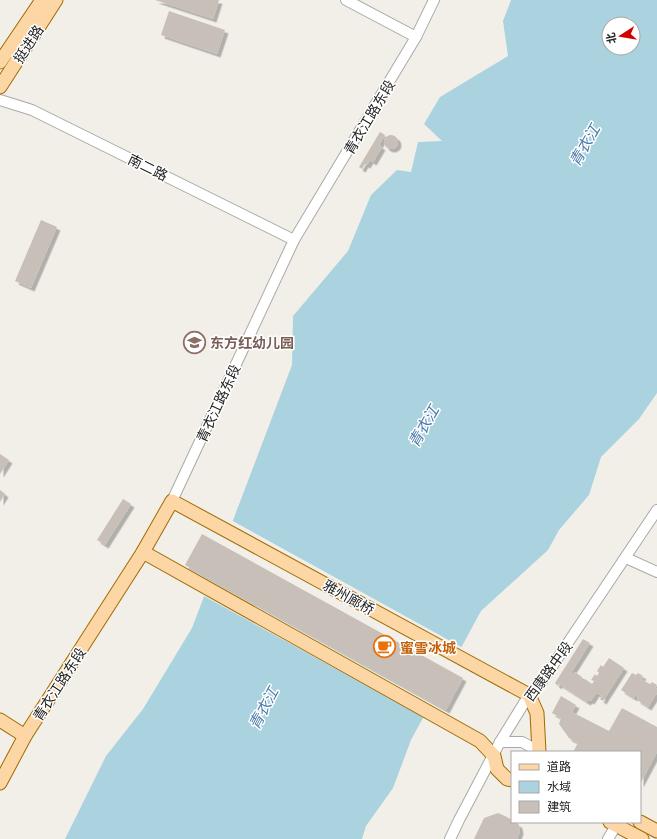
<svg xmlns="http://www.w3.org/2000/svg" width="657" height="839" viewBox="0 0 657 839" font-family="Lato,'Noto Sans SC',sans-serif">
	<style>
		.water { fill: #aad3df; fill-rule: evenodd }
		.pier { fill: #f2efe9 }
		.building { fill: #c7bfb8; filter: url(#shadow) }
		.lines { fill: none; stroke-linecap: round; stroke-linejoin: round }
		.minor-casing { stroke: #a9a9a9; stroke-width: 12 }
		.major-casing { stroke: #a06b00; stroke-width: 15 }
		.minor { stroke: #fff; stroke-width: 10 }
		.major { stroke: #fcd6a4; stroke-width: 13 }
		.labels { text-anchor: middle; dominant-baseline: central; stroke-width: 3; stroke-linejoin: round; paint-order: stroke }
		.street-label { font-size: 14px; fill: #222; stroke: #fff }
		.education-label { font-size: 14px; font-weight: bold; fill: #785e54; stroke: #fff; text-anchor: start }
		.food-label { font-size: 14px; font-weight: bold; fill: #c56008; stroke: #fff; text-anchor: start }
		.water-label { font-size: 15px; font-style: italic; fill: #4a7aab; stroke: #fff }
	</style>
	<defs>
		<filter id="shadow"><feDropShadow dx="3.5" dy="3.5" stdDeviation="0" flood-color="#0004"/></filter>
	</defs>
	<rect width="100%" height="100%" fill="#f2efe9"/>
	<path class="water" d="M511 0H657V393L639 419 601 457 589 495 559 530 548 550 481 611 411 740 393 788 366 826 362 839H65L106 756 143 709 192 628 292 365 293 316 348 251 371 195 397 170 411 172 418 142 442 141 424 124 440 97 508 56 503 21ZM609 24H633V48H609Z"/>
	<polygon class="pier" points="231,520 463,648 425,718 202,595"/>
	<g class="building">
		<polygon points="155,0 219,0 213,19"/>
		<polygon points="169,11 225,30 217,54 161,35"/>
		<polygon points="380,132 385,135 379,145 382,147 373,162 370,160 367,165 365,164 362,169 359,167"/>
		<circle cx="391" cy="142" r="7"/>
		<polygon points="41,220 57,227 31,288 15,281"/>
		<polygon points="0,454 9,460 0,474"/>
		<polygon points="0,490 5,494 0,502"/>
		<polygon points="123,499 131,504 105,545 97,540"/>
		<polygon points="202,534 463,678 446,710 185,565"/>
		<polygon points="583,639 590,643 571,673 573,674 575,672 582,677 581,679 583,681 585,679 592,684 594,681 591,680 595,674 597,676 599,673 597,671 601,665 603,667 609,658 624,668 603,701 600,699 602,696 596,693 591,701 589,700 587,702 559,684 558,686 555,683"/>
		<polygon points="632,673 636,675 638,673 643,676 641,679 650,684 652,682 657,685 655,688 657,689 657,693 648,707 637,700 638,697 635,695 634,698 621,690"/>
		<polygon points="561,696 576,705 572,712 609,731 622,708 657,727 657,752 640,784 640,752 573,752 578,743 569,738 559,724 561,718 552,713"/>
		<polygon points="498,813 505,816 512,820 512,822 515,822 519,825 520,831 517,839 474,839 484,818"/>
	</g>
	<g class="lines">
		<defs>
			<g id="minor">
				<polyline points="346,0 416,37"/>
				<polyline points="0,100 32,110 294,240"/>
				<polyline points="172,501 294,240 416,37 434,0"/>
				<polyline points="626,558 657,572"/>
				<polyline points="500,742 522,742 539,751"/>
				<polyline points="450,839 459,820 500,742 529,695 543,680 657,510"/>
				<polyline points="608,839 618,822"/>
			</g>
			<g id="major">
				<polyline points="0,62 42,0"/>
				<polyline points="0,87 56,0"/>
				<polyline points="143,552 480,741 494,756 497,769 507,779 512,780"/>
				<polyline points="0,720 25,736"/>
				<polyline points="0,783 25,736 143,552 172,501 529,695 537,713 539,752"/>
				<polyline points="610,822 642,839"/>
				<polyline points="640,822 657,831"/>
			</g>
		</defs>
		<use href="#minor" class="minor-casing"/>
		<use href="#major" class="major-casing"/>
		<use href="#minor" class="minor"/>
		<use href="#major" class="major"/>
	</g>
	<defs>
		<symbol id="school-ring" viewBox="-11 -11 22 22"><circle r="9.5" fill="#fff" stroke="#8d6e63" stroke-width="1.5"/><path d="M0-5L7-2L0 1L-7-2ZM-4 1L0 2.5L4 1V4Q0 6-4 4Z" fill="#8d6e63"/></symbol>
		<symbol id="cafe-ring" viewBox="-11 -11 22 22"><circle r="9.5" fill="#fff" stroke="#e8710a" stroke-width="1.5"/><path d="M-5.5-4.5H6V0H3Q3 3.5 0 3.5H-2.5Q-5.5 3.5-5.5 0ZM3-3.2v2h1.7v-2ZM-6 4.5H4V6H-6Z" fill="#e8710a"/></symbol>
	</defs>
	<g fill-rule="evenodd">
		<use href="#school-ring" x="182" y="330" width="25" height="25"/>
		<use href="#cafe-ring" x="372" y="634" width="25" height="25"/>
	</g>
	<g class="labels">
		<g class="street-label">
			<text transform="translate(28 44) rotate(-57)">挺进路</text>
			<text transform="translate(369 117) rotate(-59)">青衣江路东段</text>
			<text transform="translate(148 167) rotate(26)">南二路</text>
			<text transform="translate(218 403) rotate(-65)">青衣江路东段</text>
			<text transform="translate(349 597) rotate(29)">雅州廊桥</text>
			<text transform="translate(548 671) rotate(-54)">西康路中段</text>
			<text transform="translate(59 684) rotate(-57)">青衣江路东段</text>
		</g>
		<g class="education-label">
			<text x="210" y="342">东方红幼儿园</text>
		</g>
		<g class="food-label">
			<text x="400" y="647">蜜雪冰城</text>
		</g>
		<g class="water-label">
			<text transform="translate(584 145) rotate(-60)">青衣江</text>
			<text transform="translate(423 426) rotate(-60)">青衣江</text>
			<text transform="translate(263 708) rotate(-62)">青衣江</text>
		</g>
	</g>
	<rect x="511" y="751" width="130" height="72" fill="#ffffff" stroke="#a7a7a7"/>
	<rect x="519" y="764" width="20" height="6" fill="#fcd6a4" stroke="#a7a7a7"/>
	<text x="547" y="771" font-size="12" fill="#222222">道路</text>
	<rect x="519" y="781" width="20" height="12" fill="#aad3df" stroke="#a7a7a7"/>
	<text x="547" y="791" font-size="12" fill="#222222">水域</text>
	<rect x="519" y="801" width="20" height="12" fill="#c7bfb8" stroke="#a7a7a7"/>
	<text x="547" y="811" font-size="12" fill="#222222">建筑</text>
	<g transform="translate(621 36) rotate(258)"><circle r="19" fill="#ffffff" stroke="#a7a7a7"/>
	<path d="M0-3L7 15L0 10L-7 15Z" fill="#d40000"/>
	<text y="-6" font-size="11" font-weight="bold" text-anchor="middle" fill="#222222">北</text>
	</g>
</svg>
